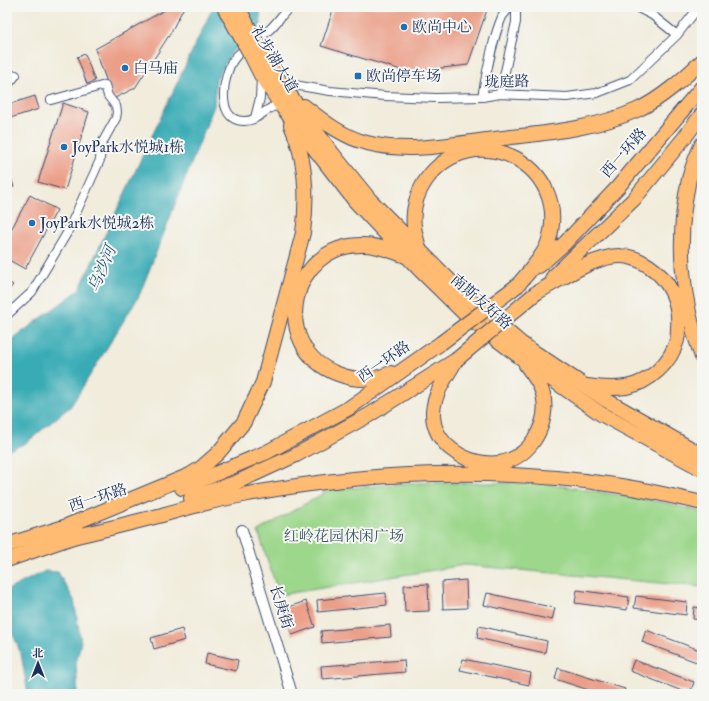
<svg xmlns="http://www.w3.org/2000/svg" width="709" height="701" viewBox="0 0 709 701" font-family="'IM FELL Double Pica','Noto Serif SC',serif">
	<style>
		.green { fill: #9cd78b; stroke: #5c8374 }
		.water { fill: #39abb5; stroke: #2a6d8a }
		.building { fill: #eb9f88 }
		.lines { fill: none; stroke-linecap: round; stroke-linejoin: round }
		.minor-casing { stroke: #3b4b71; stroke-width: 10 }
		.tertiary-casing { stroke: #3b4b71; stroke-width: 12 }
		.trunk-casing { stroke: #3b4b71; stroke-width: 16 }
		.minor { stroke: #fff; stroke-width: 8 }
		.tertiary { stroke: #fff; stroke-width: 10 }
		.trunk { stroke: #ffbb71; stroke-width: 14 }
		.trunk-bridge-casing { stroke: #3b4b71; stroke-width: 16; stroke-linecap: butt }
		.trunk-bridge { stroke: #ffbb71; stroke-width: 14 }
		.poi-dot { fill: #1f6fb2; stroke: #f6f6f2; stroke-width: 1.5 }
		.labels { text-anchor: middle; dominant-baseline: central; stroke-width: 4; stroke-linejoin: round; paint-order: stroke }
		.poi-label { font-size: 15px; fill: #1b2f5e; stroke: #f6f6f2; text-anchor: start }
		.street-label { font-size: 15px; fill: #1b2f5e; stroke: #f6f6f2 }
		.park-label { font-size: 15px; fill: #3b5969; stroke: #f6f6f2 }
		.water-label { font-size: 16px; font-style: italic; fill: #265a7c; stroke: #f6f6f2 }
	</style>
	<rect width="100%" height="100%" fill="#f6f6f2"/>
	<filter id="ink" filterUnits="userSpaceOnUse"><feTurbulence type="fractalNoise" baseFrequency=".025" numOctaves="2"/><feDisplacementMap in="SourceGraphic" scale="8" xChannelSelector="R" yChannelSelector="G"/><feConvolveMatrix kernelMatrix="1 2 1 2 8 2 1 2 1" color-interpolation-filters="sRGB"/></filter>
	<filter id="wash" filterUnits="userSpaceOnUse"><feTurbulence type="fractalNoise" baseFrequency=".012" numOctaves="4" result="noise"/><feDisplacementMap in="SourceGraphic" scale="16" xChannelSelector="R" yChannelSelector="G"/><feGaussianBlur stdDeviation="0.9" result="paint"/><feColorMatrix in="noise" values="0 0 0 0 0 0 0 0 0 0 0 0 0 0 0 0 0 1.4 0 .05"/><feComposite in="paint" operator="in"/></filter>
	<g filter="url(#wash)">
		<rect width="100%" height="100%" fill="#f1ecdb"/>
		<polygon class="green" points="410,483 544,483 666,503 702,512 702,587 465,565 279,595 258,531 329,490"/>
		<g class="water">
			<polygon points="213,7 260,7 261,26 232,52 216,79 214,106 139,296 71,406 26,443 7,451 7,343 79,290"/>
			<polygon points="45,571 58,572 74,600 81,642 76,664 78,694 28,694 21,654 14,637 7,624 7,590"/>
		</g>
		<g id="blocks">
			<g class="building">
				<polygon points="170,7 184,7 170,34 135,88 113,99 95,49"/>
				<polygon points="334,7 488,7 468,65 408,72 321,46"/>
				<polygon points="85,54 95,81 87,84 77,57"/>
				<polygon points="35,96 39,109 7,119 7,105"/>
				<polygon points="63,103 89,112 65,190 38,182"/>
				<polygon points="10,174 14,187 7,189 7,175"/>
				<polygon points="30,195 57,210 25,269 7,259 7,237"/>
				<polygon points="7,281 13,285 7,292"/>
				<polygon points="466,580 467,608 443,609 442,582"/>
				<polygon points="428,584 429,611 405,612 404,585"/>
				<polygon points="577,590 629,597 627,610 575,603"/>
				<polygon points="386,593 387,605 318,612 317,600"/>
				<polygon points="487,593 555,608 552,620 484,605"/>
				<polygon points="636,596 687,602 686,615 634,608"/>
				<polygon points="306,601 315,627 292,635 283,609"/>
				<polygon points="694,607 702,608 702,620 693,619"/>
				<polygon points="390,625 391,637 322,643 321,631"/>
				<polygon points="479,626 547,641 545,653 477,638"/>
				<polygon points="182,629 185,640 154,649 151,638"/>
				<polygon points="646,630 702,651 702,664 642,642"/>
				<polygon points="207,653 238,660 236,671 205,664"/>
				<polygon points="463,659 531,673 529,685 460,670"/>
				<polygon points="404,660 405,672 322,679 321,666"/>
				<polygon points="634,660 694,682 690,694 630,671"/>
				<polygon points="558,668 625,689 623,694 601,694 555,679"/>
			</g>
		</g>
	</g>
	<g filter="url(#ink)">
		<use href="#blocks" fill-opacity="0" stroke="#3b4b71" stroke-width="1"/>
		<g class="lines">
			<defs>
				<g id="minor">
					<polyline points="636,7 652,15 677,35"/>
					<polyline points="282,83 330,91 385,96 436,98 482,97 500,94 567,97 597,93 630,80 677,35 699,7"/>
					<polyline points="7,86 16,75"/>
					<polyline points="500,94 516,22 516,7"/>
					<path d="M482 97C487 72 492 40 502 17 504 13 508 11 509 7"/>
					<path d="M283 108 275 106C264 110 256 122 243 121 215 120 223 74 234 59 243 47 258 40 269 30 277 23 282 14 290 7"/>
					<polyline points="255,118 260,98 261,78"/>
					<polyline points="7,315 32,292 67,233 100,160 101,145 116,118 117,112 116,106 108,96 105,85 51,100"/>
				</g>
				<polyline id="tertiary" points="242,530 292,694"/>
				<g id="trunk">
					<polyline points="261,51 281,83 332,153 370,200 462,293 522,344 606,400 702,455"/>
					<polyline points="251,55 261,75 283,108 355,201 419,269 471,320 520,357 601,414 702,469"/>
					<path d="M304 106C323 121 343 137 367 143 409 154 452 144 495 139 544 133 592 130 637 110 661 99 683 79 702 61"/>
					<path d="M702 144C697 155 692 167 689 179 676 238 681 301 702 357"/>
					<path d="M420 252C418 244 415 235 414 226 412 210 417 193 426 180 472 115 574 164 548 243 542 259 528 272 518 285"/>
					<polyline points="539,266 565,243 618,187 702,87"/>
					<polyline points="553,277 634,199 685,137 702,114"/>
					<path d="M536 293C558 281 595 255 621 256 632 256 640 260 649 266 670 280 680 303 678 328 678 332 678 336 677 340 671 363 649 383 626 387 613 389 600 388 587 386"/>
					<path d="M455 362C446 377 434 394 433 412 432 446 470 467 499 463 531 458 550 423 543 394 540 383 533 374 526 365"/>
					<path d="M391 373C373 381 356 381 338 374 267 348 290 242 365 245 379 245 393 252 406 256"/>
					<polyline points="182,488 267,452 349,408 441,343"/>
					<polyline points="191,498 235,483 296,455 369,415 456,360"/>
					<path d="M69 525 190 475 201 468 218 453 244 422 263 382 303 233C308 196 306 159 291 125"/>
					<path d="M68 538C99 531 131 523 162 515 189 507 216 500 243 495 362 472 487 467 607 484 639 488 671 496 702 503"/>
					<polyline points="7,545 77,523"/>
					<polyline points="7,560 76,536"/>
				</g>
			</defs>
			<use href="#minor" class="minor-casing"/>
			<use href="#tertiary" class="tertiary-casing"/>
			<use href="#trunk" class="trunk-casing"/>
			<use href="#minor" class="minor"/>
			<use href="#tertiary" class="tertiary"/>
			<use href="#trunk" class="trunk"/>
			<defs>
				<g id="trunk-bridge">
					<polyline points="224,7 251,55"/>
					<polyline points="238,7 261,51"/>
					<polyline points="441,343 518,285"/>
					<polyline points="456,360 536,293"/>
				</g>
			</defs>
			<use href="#trunk-bridge" class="trunk-bridge-casing"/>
			<use href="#trunk-bridge" class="trunk-bridge"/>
		</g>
	</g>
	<g class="poi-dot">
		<circle cx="404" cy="27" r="4"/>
		<circle cx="125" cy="68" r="4"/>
		<rect x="354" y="72" width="8" height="8" rx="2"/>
		<circle cx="64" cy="147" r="4"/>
		<circle cx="32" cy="223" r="4"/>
	</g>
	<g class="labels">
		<g class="poi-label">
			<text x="412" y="27">欧尚中心</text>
			<text x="133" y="68">白马庙</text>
			<text x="366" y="76">欧尚停车场</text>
			<text x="72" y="147">JoyPark水悦城1栋</text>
			<text x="40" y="223">JoyPark水悦城2栋</text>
		</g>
		<g class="street-label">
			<text transform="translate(274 59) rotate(59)">礼步湖大道</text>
			<text transform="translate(507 82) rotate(-1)">珑庭路</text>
			<text transform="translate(624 153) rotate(-49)">西一环路</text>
			<text transform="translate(481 302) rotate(41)">南斯友好路</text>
			<text transform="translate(384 362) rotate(-35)">西一环路</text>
			<text transform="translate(98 498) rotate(-18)">西一环路</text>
			<text transform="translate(281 607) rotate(73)">长庚街</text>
		</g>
		<g class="park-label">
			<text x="344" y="536">红岭花园休闲广场</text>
		</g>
		<g class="water-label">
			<text transform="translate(102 269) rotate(-67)">乌沙河</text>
		</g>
	</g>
	<rect width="709" height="701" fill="none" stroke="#f6f6f2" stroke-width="24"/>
	<g transform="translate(38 663)" stroke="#f6f6f2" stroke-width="3" paint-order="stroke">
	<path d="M0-3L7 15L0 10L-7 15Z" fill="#1b2f5e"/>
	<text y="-6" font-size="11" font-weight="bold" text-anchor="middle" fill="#1b2f5e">北</text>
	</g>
</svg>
